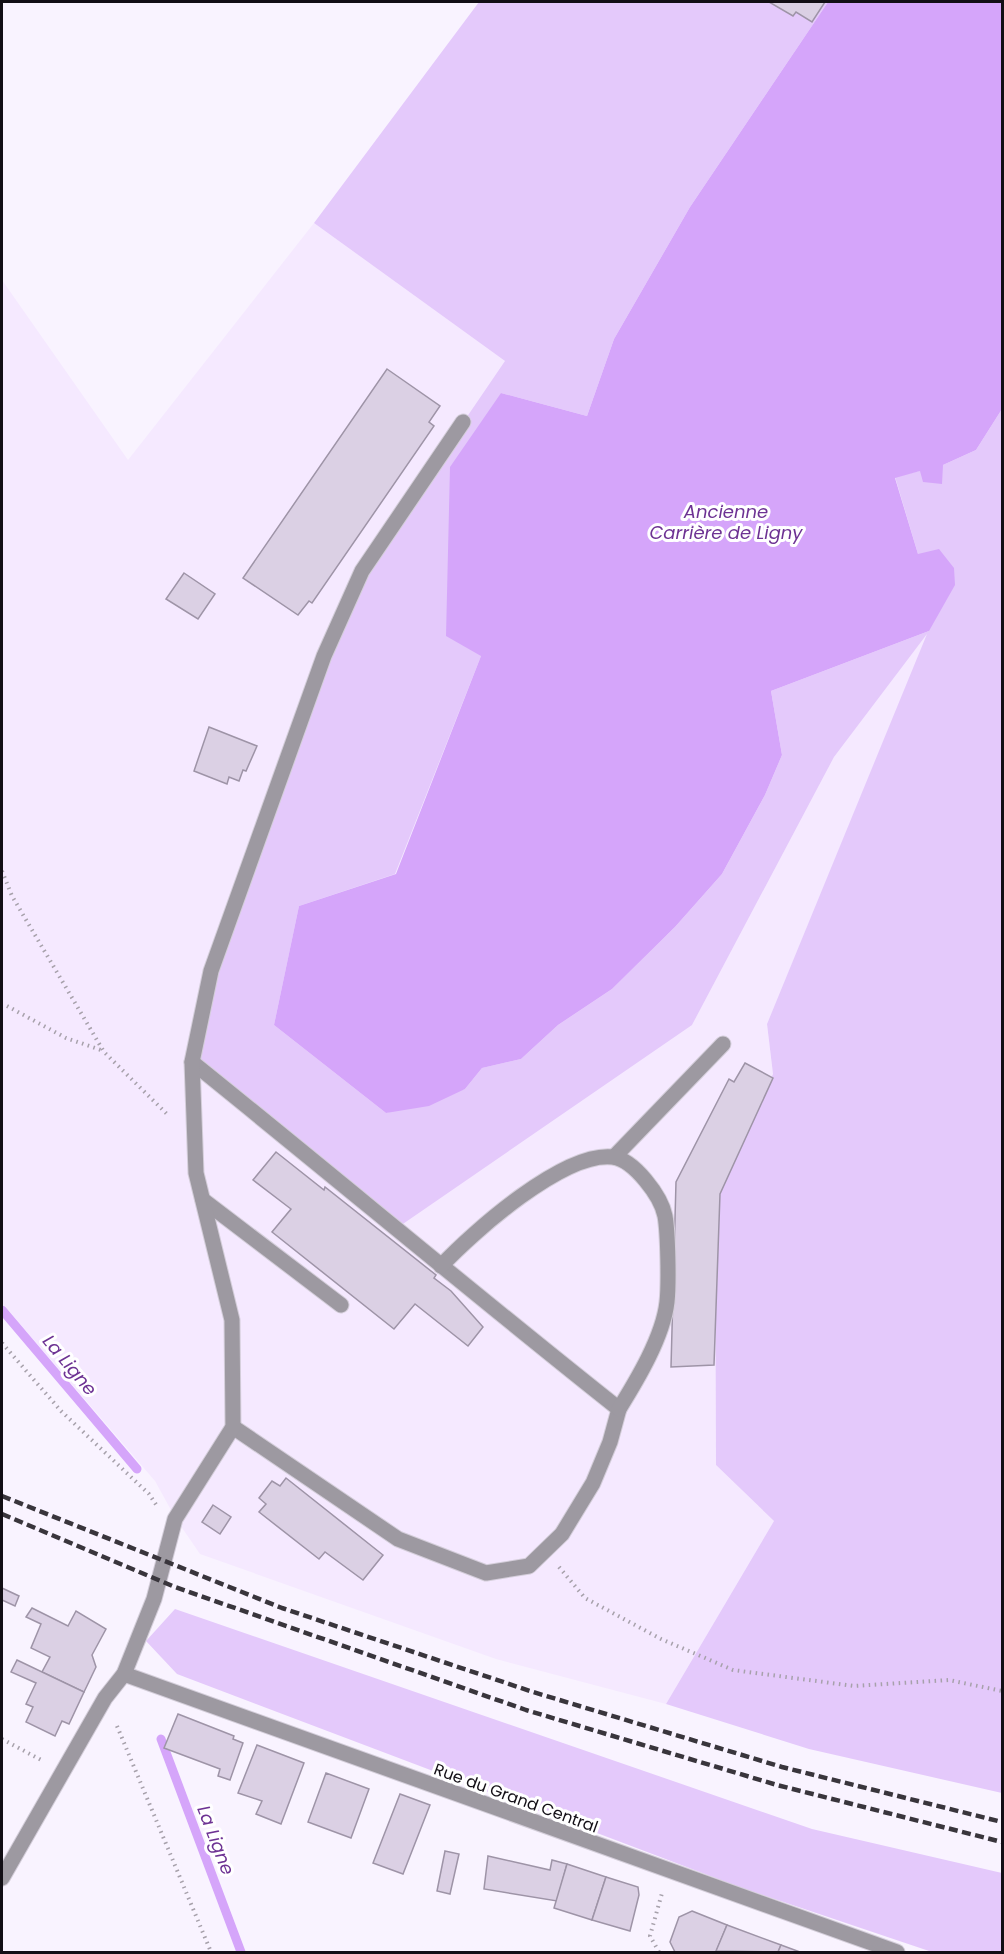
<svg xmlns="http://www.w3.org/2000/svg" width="1004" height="1954" viewBox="0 0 1004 1954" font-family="Poppins,sans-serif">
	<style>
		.built { fill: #f5e9ff }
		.green { fill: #e4c9fb }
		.water { fill: #d5a5fa }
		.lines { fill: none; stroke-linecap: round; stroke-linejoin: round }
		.stream { stroke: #d5a5fa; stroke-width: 9 }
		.building { fill: #dbd0e4; stroke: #9e94a7; stroke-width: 1.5 }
		.minor-casing { stroke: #d4ceda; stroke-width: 17 }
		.path { stroke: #a7a1ab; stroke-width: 4; stroke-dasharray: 1.5 4.5; stroke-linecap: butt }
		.minor { stroke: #9d99a1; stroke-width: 15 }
		.rail { stroke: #39353c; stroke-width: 4.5; stroke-dasharray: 9 4.5; stroke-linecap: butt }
		.labels { text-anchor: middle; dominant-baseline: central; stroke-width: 6; stroke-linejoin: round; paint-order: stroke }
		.street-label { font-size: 16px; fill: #120e15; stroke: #fff }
		.water-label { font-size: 18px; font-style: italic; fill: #6d3293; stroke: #fff }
	</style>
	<rect width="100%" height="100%" fill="#f9f3ff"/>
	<polygon class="built" points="314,223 505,361 692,1025 834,757 929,631 767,1024 773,1074 715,1200 716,1465 774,1521 666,1704 496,1659 200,1554 176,1519 155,1481 2,1303 2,280 128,460"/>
	<g class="green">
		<polygon points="479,2 828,2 690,207 614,339 587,416 501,393 481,656 395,874 299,906 274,1025 386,1113 465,1089 482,1068 521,1059 558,1025 612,989 675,927 722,874 765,795 782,755 771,691 929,631 918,554 895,477 943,465 976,450 1002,409 1002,1793 809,1749 666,1704 774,1521 716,1465 715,1200 773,1074 767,1024 927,634 834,757 692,1025 397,1228 192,1062 211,971 362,571 505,361 314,223"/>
		<polygon points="175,1609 812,1829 1002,1873 1002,1952 932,1952 742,1888 177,1674 146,1641"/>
	</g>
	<polygon class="water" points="828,2 1002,2 1002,409 976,450 943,465 942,484 923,482 920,471 895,478 918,554 939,549 954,568 955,585 929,631 771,691 782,755 765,795 722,874 675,927 612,989 558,1025 521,1059 482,1068 465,1089 429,1106 386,1113 274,1025 299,906 396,874 481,656 446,636 450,467 501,393 587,416 614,339 690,207"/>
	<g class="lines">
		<g class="stream">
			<polyline points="2,1310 137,1469"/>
			<polyline points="161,1739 241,1952"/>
		</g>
	</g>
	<g class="building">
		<polygon points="769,2 825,2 812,22 796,12 793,16"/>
		<polygon points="387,369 440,406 429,422 434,426 312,603 309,601 298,615 243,578"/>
		<polygon points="184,573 215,594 198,619 166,599"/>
		<polygon points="209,727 257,746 246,771 243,770 239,781 229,777 227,784 194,771"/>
		<polygon points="745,1063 773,1078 720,1194 714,1365 671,1367 676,1182 729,1079 734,1082"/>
		<polygon points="276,1152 324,1190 325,1187 436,1275 434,1278 451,1291 483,1327 468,1346 415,1304 394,1329 272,1232 291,1209 253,1180"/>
		<polygon points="286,1478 383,1555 363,1580 325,1552 319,1559 259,1512 266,1504 259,1498 272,1481 280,1486"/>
		<polygon points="213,1505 231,1517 220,1534 202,1522"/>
		<polygon points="2,1588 19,1596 15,1606 2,1600"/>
		<polygon points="32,1608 68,1626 76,1611 106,1629 92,1655 96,1667 84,1692 42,1672 50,1657 31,1648 41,1624 26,1617"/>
		<polygon points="17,1660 84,1692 69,1724 62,1721 55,1736 26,1722 33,1707 26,1704 36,1683 11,1672"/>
		<polygon points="178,1714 234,1736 233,1739 243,1743 230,1780 218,1776 220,1769 164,1748"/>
		<polygon points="257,1745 304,1763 281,1824 256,1814 262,1801 238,1793"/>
		<polygon points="326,1773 369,1789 351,1838 308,1822"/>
		<polygon points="400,1794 430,1805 403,1874 373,1863"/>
		<polygon points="445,1851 459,1854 450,1894 437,1891"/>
		<polygon points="488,1856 550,1870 552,1860 567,1864 557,1901 484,1889"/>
		<polygon points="567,1864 606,1877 592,1920 554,1908"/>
		<polygon points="606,1877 638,1887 639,1895 630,1931 592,1920"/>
		<polygon points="692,1911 727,1925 716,1952 675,1952 670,1942 679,1917"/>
		<polygon points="727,1925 781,1945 778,1952 716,1951"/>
		<polygon points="781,1945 800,1952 778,1952"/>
	</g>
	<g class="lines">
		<defs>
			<g id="minor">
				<path d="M192 1062C335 1177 475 1295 619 1409L610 1442 593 1483 562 1534 529 1566 486 1573 398 1539 233 1427"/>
				<polyline points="614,1157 723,1044"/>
				<polyline points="203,1200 341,1305"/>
				<path d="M441 1266C473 1232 564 1151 613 1157 634 1160 661 1196 665 1216 668 1233 669 1284 667 1302 663 1337 637 1380 619 1409"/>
				<polyline points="124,1674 897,1952"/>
				<polyline points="2,1878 105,1698 124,1674 154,1599 175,1519 233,1427 232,1320 196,1173 192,1062 211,971 324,656 362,571 463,422"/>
			</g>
		</defs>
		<use href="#minor" class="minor-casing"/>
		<g class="path">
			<polyline points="2,871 12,896 104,1052 169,1116"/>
			<polyline points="7,1006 66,1038 104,1051"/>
			<polyline points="2,1343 61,1411 149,1494 157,1506"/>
			<polyline points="559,1567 585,1598 661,1639 733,1670 854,1686 949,1680 1002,1691"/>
			<polyline points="117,1726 211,1952"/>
			<polyline points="2,1739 43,1761"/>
			<polyline points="659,1952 650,1936 662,1893"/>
		</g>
		<use href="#minor" class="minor"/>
		<g class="rail">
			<polyline points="2,1496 282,1608 533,1692 782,1767 1002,1822"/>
			<polyline points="2,1514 175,1587 526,1710 777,1785 1002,1842"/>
		</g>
	</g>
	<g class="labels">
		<g class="street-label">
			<text transform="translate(516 1798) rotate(20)">Rue du Grand Central</text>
		</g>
		<g class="water-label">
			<text x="726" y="511">Ancienne<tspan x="726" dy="21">Carrière de Ligny</tspan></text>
			<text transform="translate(70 1365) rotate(50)">La Ligne</text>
			<text transform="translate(216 1840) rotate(69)">La Ligne</text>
		</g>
	</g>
	<rect width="1004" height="1954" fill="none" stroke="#120e15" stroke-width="6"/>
</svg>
